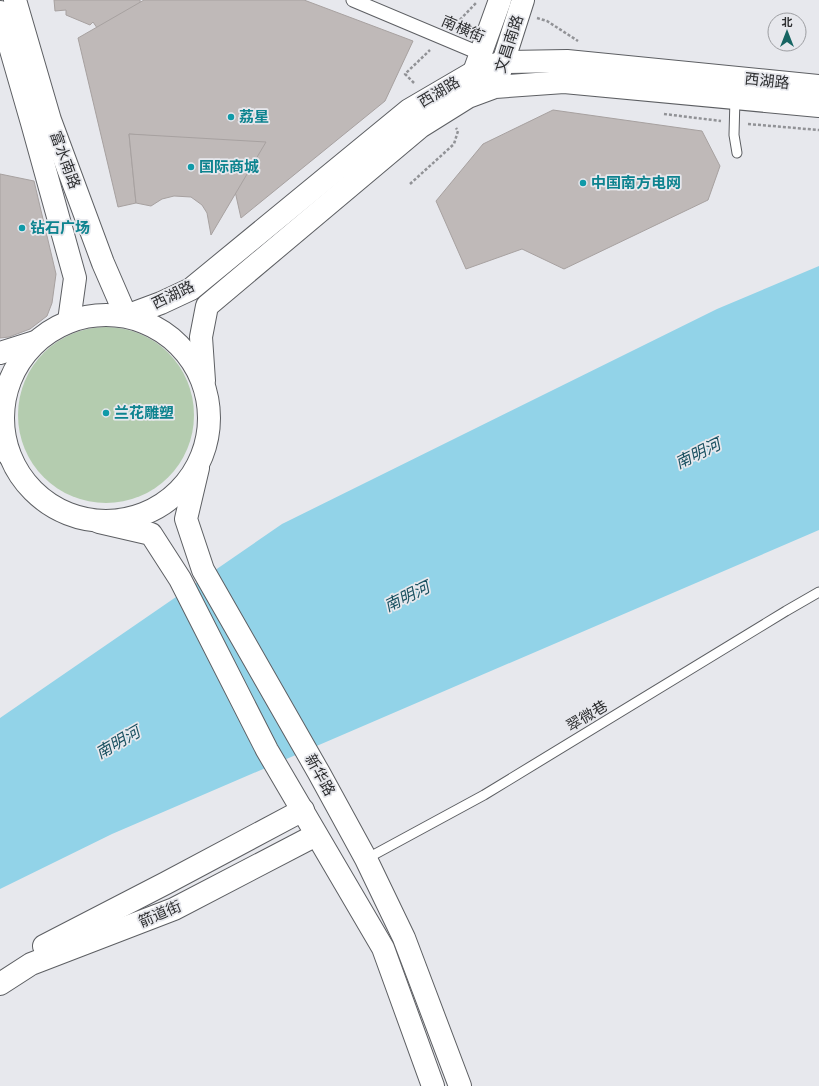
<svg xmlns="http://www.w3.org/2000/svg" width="819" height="1086" viewBox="0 0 819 1086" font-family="Signika,'Noto Sans SC',sans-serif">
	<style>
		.green { fill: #b4ccaf }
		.water { fill: #92d3e8 }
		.building { fill: #bfb9b8; stroke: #a7a1a0 }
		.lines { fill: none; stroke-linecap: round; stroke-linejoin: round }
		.service-casing { stroke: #5d5f63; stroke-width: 11 }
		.pedestrian-casing { stroke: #5d5f63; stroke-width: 15 }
		.tertiary-casing { stroke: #5d5f63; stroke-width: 24 }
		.secondary-casing { stroke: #5d5f63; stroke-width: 24 }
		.primary-casing { stroke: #5d5f63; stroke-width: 24 }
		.path { stroke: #919296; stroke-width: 2.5; stroke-dasharray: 3 2; stroke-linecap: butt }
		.service { stroke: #fff; stroke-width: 9 }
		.pedestrian { stroke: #fff; stroke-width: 13 }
		.tertiary { stroke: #fff; stroke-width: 22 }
		.secondary { stroke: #fff; stroke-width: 22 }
		.primary { stroke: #fff; stroke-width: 22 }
		.culture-dot { fill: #0f9aa8; stroke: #e7e8ed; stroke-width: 1.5 }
		.labels { text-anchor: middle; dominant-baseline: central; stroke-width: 3.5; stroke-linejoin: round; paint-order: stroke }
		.street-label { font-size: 15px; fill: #2e2f31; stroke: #e7e8ed }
		.culture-label { font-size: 15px; font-weight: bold; fill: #0d838f; stroke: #e7e8ed; text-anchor: start }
		.water-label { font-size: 16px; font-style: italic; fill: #1a5060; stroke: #e7e8ed }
	</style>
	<rect width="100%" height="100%" fill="#e7e8ed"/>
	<circle class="green" cx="106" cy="415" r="88"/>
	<polygon class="water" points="819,266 819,530 112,834 0,889 0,718 282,524 717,309"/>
	<g class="building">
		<polygon points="54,0 140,0 141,9 104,38 93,22 90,25 66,15 66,10 55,11"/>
		<polygon points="144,0 304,0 413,41 385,101 241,218 224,142 129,134 136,203 118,207 78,38"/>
		<polygon points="553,110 702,131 720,166 708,200 564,269 522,249 466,269 436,201 483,144"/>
		<polygon points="129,134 266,142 211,235 207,213 202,205 191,197 174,196 162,199 151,206 136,203"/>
		<polygon points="0,174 34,181 56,274 52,303 47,316 30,329 9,337 0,338"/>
	</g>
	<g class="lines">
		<defs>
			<g id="service">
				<polyline points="735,98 734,135 737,153"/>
				<polyline points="366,859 484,795 786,611 819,592"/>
			</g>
			<polyline id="pedestrian" points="353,0 486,56"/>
			<g id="tertiary">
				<polyline points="0,12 32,123 75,278 69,321"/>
				<polyline points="44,946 166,883 303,810"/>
				<polyline points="0,984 31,964 174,909 316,835"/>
			</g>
			<g id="secondary">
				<polyline points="15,0 50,120 103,263 126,316 161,303 191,289 409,110 474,72 503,62 567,61 819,86"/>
				<polyline points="474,72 500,0"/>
				<polyline points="499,75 523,0"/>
				<circle cx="106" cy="418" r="103"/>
				<polyline points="204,381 201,337 207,306 420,127 468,97 495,87 564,82 819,106"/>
				<polyline points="198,468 186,519 203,570 319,773 366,859 404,938 460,1086"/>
				<polyline points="99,522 151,534 180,579 267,750 383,948 433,1086"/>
			</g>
			<g id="primary">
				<polyline points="0,353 35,342"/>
				<polyline points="0,439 9,455"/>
			</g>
		</defs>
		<use href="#service" class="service-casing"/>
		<use href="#pedestrian" class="pedestrian-casing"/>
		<use href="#tertiary" class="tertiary-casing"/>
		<use href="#secondary" class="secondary-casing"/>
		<use href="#primary" class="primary-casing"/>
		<g class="path">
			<polyline points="537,18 547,21 578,41"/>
			<polyline points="453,27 476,3"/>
			<polyline points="414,83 405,74 430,50"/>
			<polyline points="664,114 721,121"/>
			<polyline points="748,124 819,130"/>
			<polyline points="410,184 454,144 458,131 456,128"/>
		</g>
		<use href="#service" class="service"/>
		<use href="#pedestrian" class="pedestrian"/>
		<use href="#tertiary" class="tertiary"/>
		<use href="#secondary" class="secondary"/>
		<use href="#primary" class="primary"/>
	</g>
	<g class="culture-dot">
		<circle cx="231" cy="117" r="4"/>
		<circle cx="191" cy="167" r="4"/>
		<circle cx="583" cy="183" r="4"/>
		<circle cx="22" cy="228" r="4"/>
		<circle cx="106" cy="413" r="4"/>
	</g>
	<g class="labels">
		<g class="street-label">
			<text transform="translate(463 29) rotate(23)">南横街</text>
			<text transform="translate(509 44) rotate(-72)">文昌南路</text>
			<text transform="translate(767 81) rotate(6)">西湖路</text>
			<text transform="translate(439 92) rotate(-31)">西湖路</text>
			<text transform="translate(65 160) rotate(70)">富水南路</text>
			<text transform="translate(173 295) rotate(-26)">西湖路</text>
			<text transform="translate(587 716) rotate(-31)">翠微巷</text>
			<text transform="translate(320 775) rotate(61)">新华路</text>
			<text transform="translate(160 914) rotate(-23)">箭道街</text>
		</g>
		<g class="culture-label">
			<text x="239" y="117">荔星</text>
			<text x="199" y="167">国际商城</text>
			<text x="591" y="183">中国南方电网</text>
			<text x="30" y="228">钻石广场</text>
			<text x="114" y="413">兰花雕塑</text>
		</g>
		<g class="water-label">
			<text transform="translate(698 454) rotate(-26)">南明河</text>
			<text transform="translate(407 597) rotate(-26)">南明河</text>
			<text transform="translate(118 743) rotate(-30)">南明河</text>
		</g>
	</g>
	<g transform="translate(787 32)"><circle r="19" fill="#e7e8ed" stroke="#9d9ea2"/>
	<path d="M0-3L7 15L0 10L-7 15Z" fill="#176563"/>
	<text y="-6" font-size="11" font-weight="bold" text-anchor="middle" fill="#2e2f31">北</text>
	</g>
</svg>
